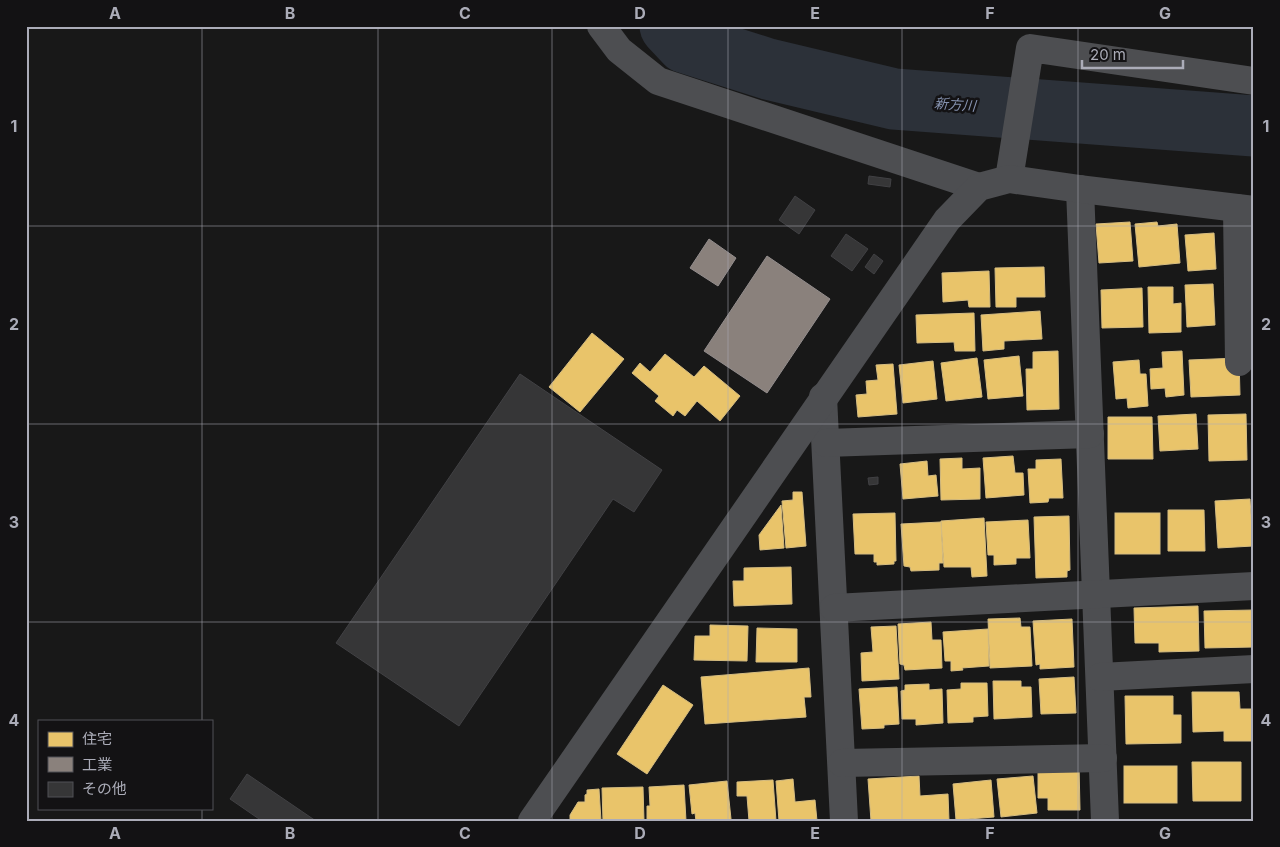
<svg xmlns="http://www.w3.org/2000/svg" width="1280" height="847" viewBox="0 0 1280 847" font-family="Inter,'Noto Sans JP',sans-serif">
	<style>
		.homes { fill: #e9c46a; stroke: #d6bd81 }
		.industry { fill: #8a817c; stroke: #948e8e }
		.lines { fill: none; stroke-linecap: round; stroke-linejoin: round }
		.river { stroke: #2c3139; stroke-width: 61 }
		.building { fill: #363637; stroke: #414144 }
		.minor { stroke: #4d4e51; stroke-width: 28 }
		.grid { fill: none; stroke: #abacb8; stroke-width: 1; stroke-opacity: 0.55 }
		.labels { text-anchor: middle; dominant-baseline: central; stroke-width: 5; stroke-linejoin: round; paint-order: stroke }
		.water-label { font-size: 14px; font-style: italic; fill: #8592af; stroke: #131214 }
		.neatline { fill: none; stroke: #abacb8; stroke-width: 2 }
		.grid-label { font-size: 16px; text-anchor: middle; font-weight: bold; fill: #abacb8 }
	</style>
	<rect width="100%" height="100%" fill="#181818"/>
	<g class="homes">
		<polygon points="1130,222 1133,261 1099,263 1096,224"/>
		<polygon points="1157,222 1158,226 1177,224 1180,263 1139,267 1135,224"/>
		<polygon points="1214,233 1216,269 1188,271 1185,235"/>
		<polygon points="1254,240 1254,285 1251,286 1247,241"/>
		<polygon points="1044,267 1045,297 1016,297 1016,307 996,307 995,268"/>
		<polygon points="989,271 990,307 969,307 968,300 943,302 942,273"/>
		<polygon points="1213,284 1215,325 1187,327 1185,285"/>
		<polygon points="1148,287 1173,287 1173,304 1181,303 1181,332 1149,333"/>
		<polygon points="1142,288 1143,327 1102,328 1101,290"/>
		<polygon points="1040,311 1042,339 1004,341 1004,349 983,351 981,315"/>
		<polygon points="974,313 975,351 955,351 954,342 917,343 916,315"/>
		<polygon points="592,333 624,359 580,412 549,387"/>
		<polygon points="1058,351 1059,409 1027,410 1026,369 1033,369 1033,352"/>
		<polygon points="1182,351 1184,395 1166,397 1165,388 1151,389 1150,369 1163,368 1162,352"/>
		<polygon points="665,354 694,377 704,366 740,396 720,421 697,401 685,416 677,410 673,416 655,401 659,396 632,373 640,363 650,372"/>
		<polygon points="1019,356 1023,396 988,399 984,360"/>
		<polygon points="977,358 982,397 946,401 941,363"/>
		<polygon points="1239,358 1240,395 1191,397 1189,360"/>
		<polygon points="1139,360 1140,374 1146,374 1148,406 1128,408 1127,398 1116,399 1113,362"/>
		<polygon points="933,361 937,399 903,403 899,365"/>
		<polygon points="893,364 897,414 858,417 856,395 867,394 866,381 878,380 876,365"/>
		<polygon points="1196,414 1198,449 1160,451 1158,416"/>
		<polygon points="1246,414 1247,460 1209,461 1208,415"/>
		<polygon points="1108,417 1152,417 1153,459 1108,459"/>
		<polygon points="1013,456 1015,473 1023,473 1024,495 986,498 983,458"/>
		<polygon points="962,458 962,469 980,468 980,499 941,500 940,459"/>
		<polygon points="1061,459 1063,498 1049,498 1048,502 1030,503 1028,469 1036,469 1036,460"/>
		<polygon points="927,461 928,476 936,475 938,496 903,499 900,464"/>
		<polygon points="793,492 802,492 806,546 786,548 782,501 793,500"/>
		<polygon points="1250,499 1253,546 1218,548 1215,501"/>
		<polygon points="781,505 784,548 760,550 759,535"/>
		<polygon points="1168,510 1204,510 1205,551 1168,551"/>
		<polygon points="895,513 896,561 894,561 894,564 877,565 877,562 874,562 874,554 855,554 853,514"/>
		<rect x="1115" y="513" width="45" height="41"/>
		<polygon points="1069,516 1070,570 1067,571 1067,577 1036,578 1034,517"/>
		<polygon points="984,518 987,576 972,577 971,567 944,567 941,521"/>
		<polygon points="1028,520 1030,558 1016,558 1016,564 994,565 994,555 988,555 986,522"/>
		<polygon points="941,522 943,563 939,563 939,570 911,571 910,567 904,566 901,524"/>
		<polygon points="791,567 792,604 734,606 733,581 744,581 744,568"/>
		<polygon points="1198,606 1199,651 1159,652 1159,643 1135,643 1134,608"/>
		<polygon points="1254,610 1254,647 1205,648 1204,611"/>
		<polygon points="1020,618 1021,627 1030,627 1032,666 990,668 988,619"/>
		<polygon points="1072,619 1074,667 1040,669 1040,664 1036,665 1033,621"/>
		<polygon points="931,622 932,640 941,640 942,668 905,670 904,665 900,664 898,624"/>
		<polygon points="710,625 748,626 747,661 694,660 695,636 710,636"/>
		<polygon points="896,626 899,679 862,681 861,653 873,652 871,627"/>
		<polygon points="757,628 797,629 797,662 756,662"/>
		<polygon points="988,629 989,666 962,668 963,670 951,671 951,661 945,661 943,632"/>
		<polygon points="809,668 811,697 804,697 806,717 705,724 701,677"/>
		<polygon points="1074,677 1076,713 1041,714 1039,679"/>
		<polygon points="993,681 1021,681 1021,687 1031,687 1032,717 994,719"/>
		<polygon points="961,683 987,683 988,716 973,717 973,722 948,723 947,690 961,689"/>
		<polygon points="929,684 929,690 942,689 943,723 916,725 916,719 902,719 901,691 905,690 905,685"/>
		<polygon points="663,685 693,705 647,774 617,754"/>
		<polygon points="897,687 899,724 884,725 884,728 862,729 859,689"/>
		<polygon points="1192,692 1239,692 1240,709 1252,709 1253,741 1224,741 1224,731 1193,732"/>
		<polygon points="1125,696 1173,696 1173,715 1181,715 1181,743 1126,744"/>
		<polygon points="1192,762 1241,762 1241,801 1193,801"/>
		<polygon points="1079,765 1080,810 1048,810 1048,798 1038,798 1038,766"/>
		<rect x="1124" y="766" width="53" height="37"/>
		<polygon points="919,776 920,796 948,794 949,821 871,821 868,779"/>
		<polygon points="1033,776 1037,813 1001,817 997,779"/>
		<polygon points="793,779 795,802 815,800 817,821 779,821 776,781"/>
		<polygon points="773,780 776,821 749,821 747,796 737,796 737,782"/>
		<polygon points="991,780 994,817 956,820 953,784"/>
		<polygon points="727,781 731,819 729,821 696,821 695,813 692,814 689,785"/>
		<polygon points="684,785 686,821 647,821 647,806 650,806 649,787"/>
		<polygon points="643,787 644,821 603,821 602,788"/>
		<polygon points="599,789 601,821 570,821 570,815 578,802 585,802 585,795 587,794 587,790"/>
	</g>
	<g class="industry">
		<polygon points="709,239 736,258 718,286 690,268"/>
		<polygon points="767,256 830,299 767,393 704,351"/>
	</g>
	<g class="lines">
		<polyline class="river" points="670,26 686,43 768,69 894,99 1254,126"/>
	</g>
	<g class="building">
		<polygon points="869,176 891,179 890,187 868,184"/>
		<polygon points="795,196 815,210 799,234 779,220"/>
		<polygon points="846,234 868,249 852,271 831,256"/>
		<polygon points="874,254 883,261 874,274 865,267"/>
		<polygon points="520,374 662,470 634,512 613,499 459,726 336,643"/>
		<polygon points="878,477 878,484 869,485 868,478"/>
		<polygon points="247,774 316,821 262,821 230,799"/>
	</g>
	<g class="lines">
		<g class="minor">
			<polyline points="601,26 619,50 658,81 979,187"/>
			<polyline points="1009,179 1030,48 1254,81"/>
			<polyline points="1080,189 1105,821"/>
			<polyline points="1237,208 1239,362"/>
			<polyline points="823,397 844,821"/>
			<polyline points="826,443 1090,434"/>
			<polyline points="834,608 1254,586"/>
			<polyline points="1100,677 1254,669"/>
			<polyline points="842,763 1103,758"/>
			<polyline points="532,821 947,220 979,187 1009,179 1080,189 1254,210"/>
		</g>
	</g>
	<path class="grid" d="M202 26V721M378 26V821M552 26V821M728 26V821M902 26V821M1078 26V821M26 226H1254M26 424H1254M26 622H1254M202 808V821"/>
	<g class="labels">
		<g class="water-label">
			<text transform="translate(955 104) rotate(4)">新方川</text>
		</g>
	</g>
	<rect width="1280" height="847" fill="none" stroke="#131214" stroke-width="55"/>
	<rect x="38" y="720" width="175" height="90" fill="#131214" stroke="#505056"/>
	<rect x="48" y="732" width="25" height="15" fill="#e9c46a" stroke="#505056"/>
	<text x="82" y="744" font-size="15" fill="#abacb8">住宅</text>
	<rect x="48" y="757" width="25" height="15" fill="#8a817c" stroke="#505056"/>
	<text x="82" y="770" font-size="15" fill="#abacb8">工業</text>
	<rect x="48" y="782" width="25" height="15" fill="#363637" stroke="#505056"/>
	<text x="82" y="794" font-size="15" fill="#abacb8">その他</text>
	<path d="M1082 60v8h101v-8" fill="none" stroke="#abacb8" stroke-width="2.5"/>
	<text x="1090" y="60" font-size="15" fill="#abacb8" stroke="#131214" stroke-width="4" paint-order="stroke">20 m</text>
	<rect x="28" y="28" width="1224" height="792" class="neatline"/>
	<g class="grid-label">
		<text x="115" y="19">A</text>
		<text x="290" y="19">B</text>
		<text x="465" y="19">C</text>
		<text x="640" y="19">D</text>
		<text x="815" y="19">E</text>
		<text x="990" y="19">F</text>
		<text x="1165" y="19">G</text>
		<text x="14" y="132">1</text>
		<text x="1266" y="132">1</text>
		<text x="14" y="330">2</text>
		<text x="1266" y="330">2</text>
		<text x="14" y="528">3</text>
		<text x="1266" y="528">3</text>
		<text x="14" y="726">4</text>
		<text x="1266" y="726">4</text>
		<text x="115" y="839">A</text>
		<text x="290" y="839">B</text>
		<text x="465" y="839">C</text>
		<text x="640" y="839">D</text>
		<text x="815" y="839">E</text>
		<text x="990" y="839">F</text>
		<text x="1165" y="839">G</text>
	</g>
</svg>
